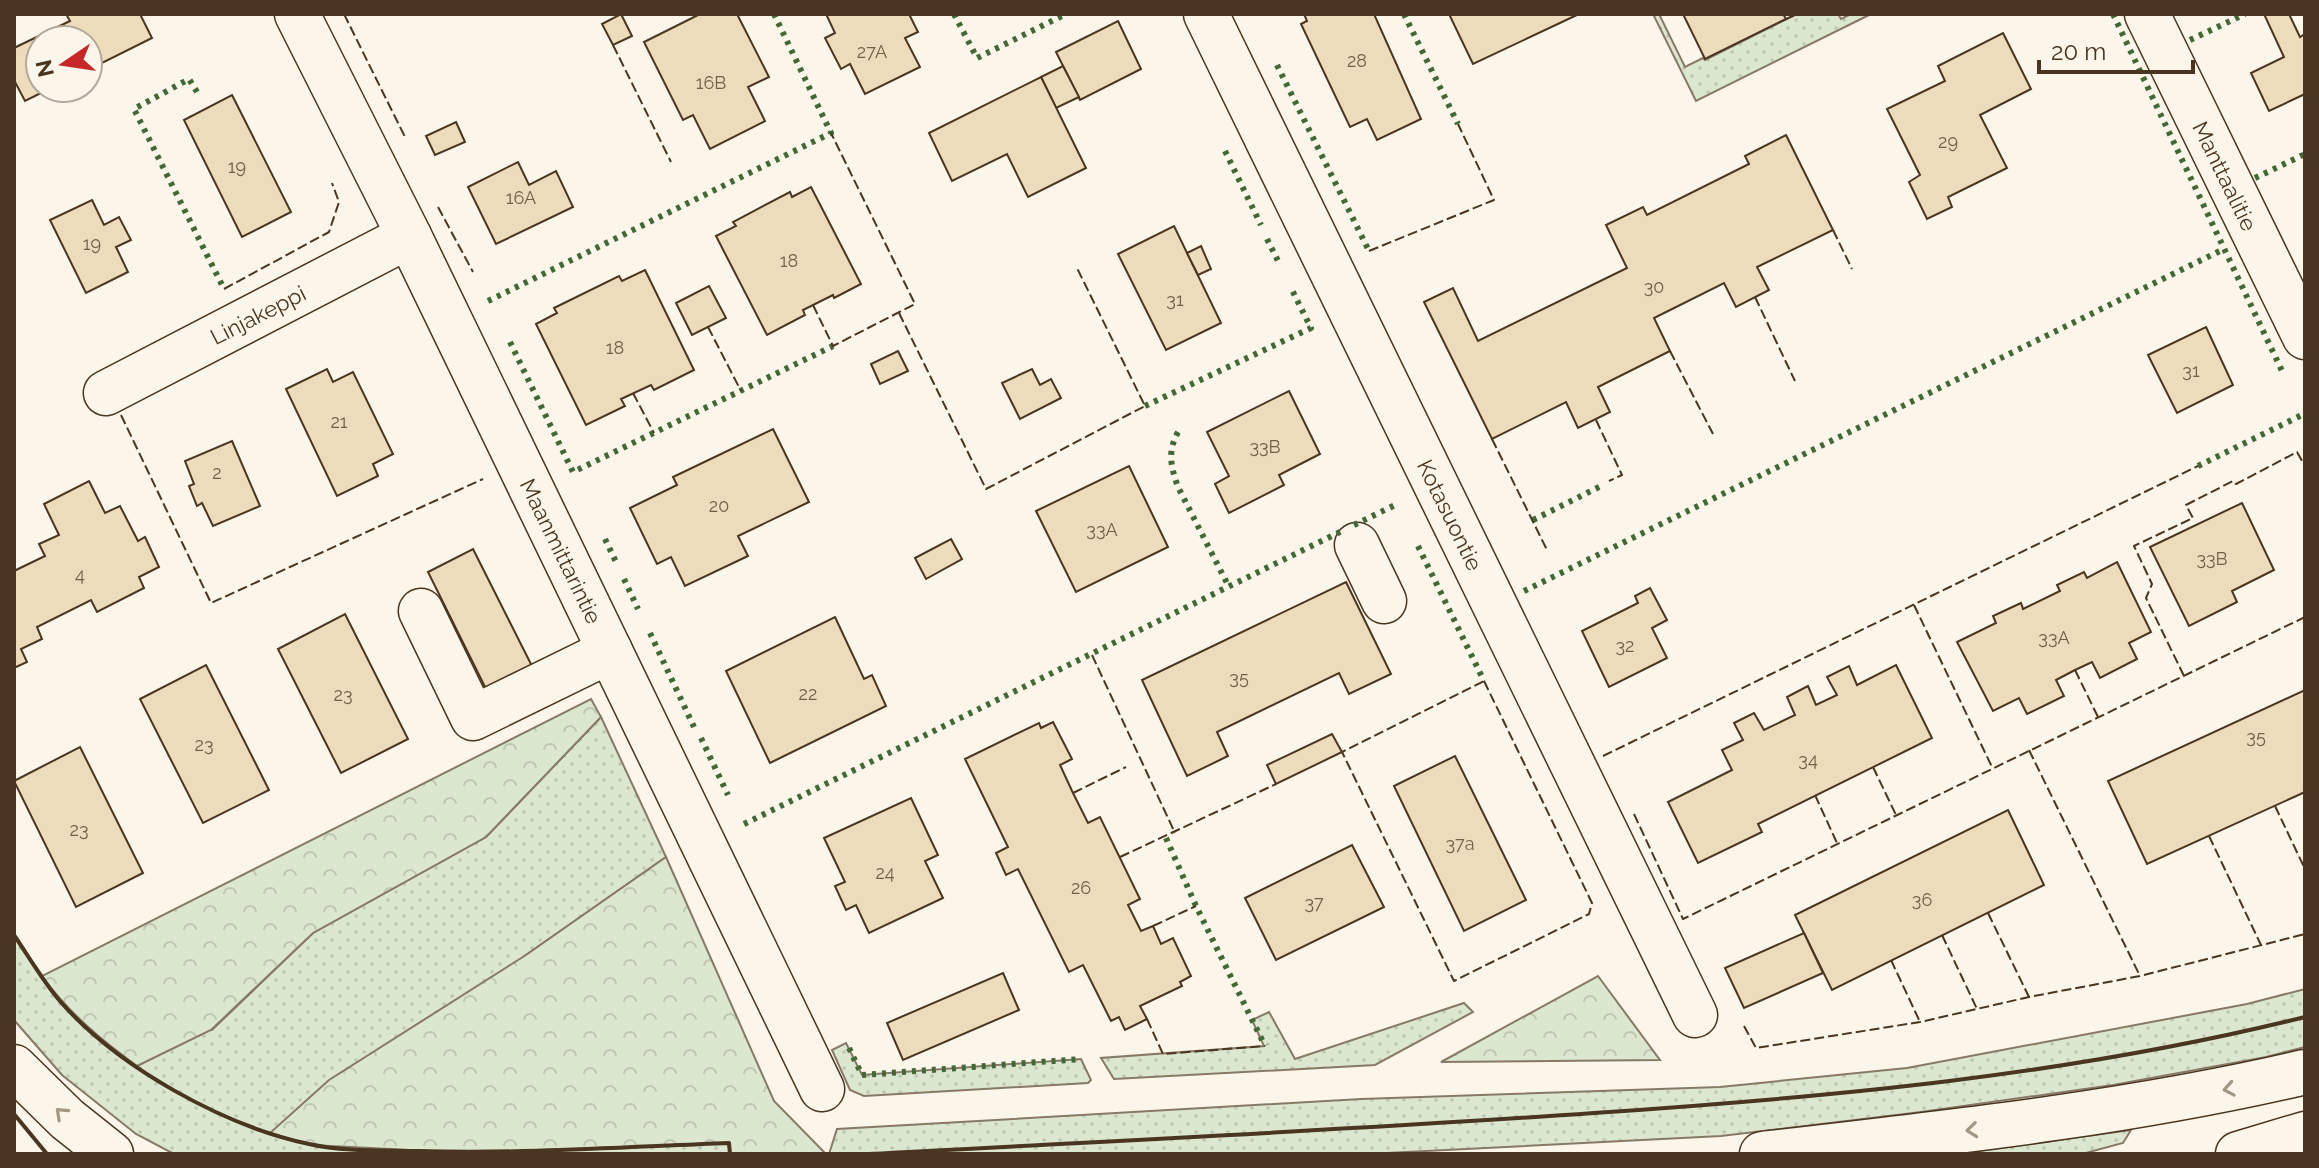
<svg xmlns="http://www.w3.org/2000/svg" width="2319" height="1168" viewBox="0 0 2319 1168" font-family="Raleway,sans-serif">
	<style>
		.grass { fill: url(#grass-dots); stroke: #887966; stroke-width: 2 }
		.forest { fill: url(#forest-crowns); stroke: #887966; stroke-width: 2 }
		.building { fill: #ecdcbc; stroke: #4a3520; stroke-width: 2 }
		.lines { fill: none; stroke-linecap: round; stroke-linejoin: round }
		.minor-casing { stroke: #4a3520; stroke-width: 47 }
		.highway-casing { stroke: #4a3520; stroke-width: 47 }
		.minor { stroke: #fbf6e9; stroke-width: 44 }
		.highway { stroke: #fbf6e9; stroke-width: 44 }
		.hedge { stroke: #436837; stroke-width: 6; stroke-dasharray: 4 6; stroke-linecap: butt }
		.fence { stroke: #4a3520; stroke-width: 2; stroke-dasharray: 10 4; stroke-linecap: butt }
		.wall { stroke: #4a3520; stroke-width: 4 }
		.oneway { stroke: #a29684 }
		.labels { text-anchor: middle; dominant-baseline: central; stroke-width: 6; stroke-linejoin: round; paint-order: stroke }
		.number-label { font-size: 18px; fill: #725f47 }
		.street-label { font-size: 22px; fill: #4a3520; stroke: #fbf6e9 }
	</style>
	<defs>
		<pattern id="grass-dots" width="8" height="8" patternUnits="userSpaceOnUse" patternTransform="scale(2)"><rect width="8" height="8" fill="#dce7d0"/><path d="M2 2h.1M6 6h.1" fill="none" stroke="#bec7b2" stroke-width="1.8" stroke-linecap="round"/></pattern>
		<pattern id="forest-crowns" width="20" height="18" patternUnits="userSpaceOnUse" patternTransform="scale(2)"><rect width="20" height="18" fill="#dce7d0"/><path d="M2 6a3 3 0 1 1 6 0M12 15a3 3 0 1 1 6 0" fill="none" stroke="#bec7b2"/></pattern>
	</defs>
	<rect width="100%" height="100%" fill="#fbf6e9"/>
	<g class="grass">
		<polygon points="1653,14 1659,14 1685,67 1703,58 1705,60 1797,14 1838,14 1841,19 1851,14 1871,14 1696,101"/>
		<polygon points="601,717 666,857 526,955 374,1150 470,1153 729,1143 730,1154 174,1154 136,1134 62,1075 14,1020 14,935 60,1001 212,1030 313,933 486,837"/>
		<polygon points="2305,989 2305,1047 2266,1057 2113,1085 1921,1112 1721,1136 1366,1154 829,1154 837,1129 1361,1099 1720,1087 1907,1068 2247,1004"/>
		<polygon points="1464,1003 1473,1012 1375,1065 1114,1079 1101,1058 1264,1046 1252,1020 1269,1012 1295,1059"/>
		<polygon points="846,1043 862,1075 1081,1059 1091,1080 1088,1083 864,1096 850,1090 832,1050"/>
		<polygon points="2131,1130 2123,1143 2082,1154 1956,1154"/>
	</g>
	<g class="forest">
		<path d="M591 699 601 717 486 837 313 933 211 1030 137 1066C100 1039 69 1013 42 976Z"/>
		<polygon points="666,857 774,1101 826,1154 730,1154 728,1143 470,1153 311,1145 270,1133 329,1080 526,955"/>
		<polygon points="1598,976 1660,1060 1441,1062"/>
	</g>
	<g class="building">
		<polygon points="66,14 140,14 152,38 88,70 88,40 40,40 40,88 51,88 25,101 14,80 14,48 70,21"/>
		<polygon points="621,14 632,36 613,45 602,24"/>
		<polygon points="700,14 737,14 769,77 748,87 765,121 710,149 693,115 683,120 644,42"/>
		<polygon points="826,14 909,14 918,32 905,38 920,67 865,94 850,64 841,69 825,38 835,33"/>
		<polygon points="1304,14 1374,14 1421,119 1377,140 1367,119 1350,127 1301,24 1307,21"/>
		<polygon points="1449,14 1579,14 1473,64"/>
		<polygon points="1683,14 1783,14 1786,19 1705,59"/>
		<polygon points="2264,14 2289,14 2300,37 2305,34 2305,94 2269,111 2251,73 2284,57"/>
		<polygon points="1118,21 1141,69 1080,100 1056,52"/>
		<polygon points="2003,33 2031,89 1980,115 2007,168 1948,197 1952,207 1927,219 1909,182 1920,175 1887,109 1945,81 1938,66"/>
		<polygon points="1063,66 1079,97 1056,108 1041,77"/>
		<polygon points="1041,77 1086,168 1028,197 1007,154 952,181 929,133"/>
		<polygon points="232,95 291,212 242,237 184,120"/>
		<polygon points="456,122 465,142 435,155 426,136"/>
		<polygon points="1786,135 1833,230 1757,267 1769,290 1736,307 1724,283 1654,318 1670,351 1598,387 1610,412 1578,428 1566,402 1492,439 1424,302 1453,288 1478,341 1627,268 1606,225 1643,207 1647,215 1749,164 1745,156"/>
		<polygon points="518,162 529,185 556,171 573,207 496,244 468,187"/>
		<polygon points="811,187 861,284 834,298 833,295 803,310 805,315 767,335 716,236 736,226 733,222 790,192 792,197"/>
		<polygon points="92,200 104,225 119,217 131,240 116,247 128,272 86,293 50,220"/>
		<polygon points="1174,226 1221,323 1166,350 1118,254"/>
		<polygon points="1201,246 1211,269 1198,275 1187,253"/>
		<polygon points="645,270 694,370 654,390 651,385 621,399 625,406 586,425 536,324 557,313 554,308 619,276 622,281"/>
		<polygon points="709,286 726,318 692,335 676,303"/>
		<polygon points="2206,327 2233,385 2177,413 2148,355"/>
		<polygon points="898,351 908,371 880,384 871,364"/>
		<polygon points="327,369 333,382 353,372 393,454 373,464 378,476 337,496 286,389"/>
		<polygon points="1032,369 1040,385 1051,379 1061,398 1020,419 1002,383"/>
		<polygon points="1289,391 1320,454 1279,475 1284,485 1229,513 1215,484 1229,476 1207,432"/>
		<polygon points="773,429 809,502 738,536 748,556 685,586 671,557 657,564 630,508 677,485 673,477"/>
		<polygon points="232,441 260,506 213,526 202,503 197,506 189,486 194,484 185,461"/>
		<polygon points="1129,466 1168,547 1076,592 1036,511"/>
		<polygon points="89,481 105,513 120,506 138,541 145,537 159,567 139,577 144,588 97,612 91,600 37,627 42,639 21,649 27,662 14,668 14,571 45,556 39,544 59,535 44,504"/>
		<polygon points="2242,503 2274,570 2232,591 2237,602 2189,626 2150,547"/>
		<polygon points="951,539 962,559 926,579 915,558"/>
		<polygon points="473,549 536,674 490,697 428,572"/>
		<polygon points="2117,562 2151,632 2129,643 2137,659 2100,678 2092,662 2075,670 2056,680 2064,696 2027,714 2019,698 1993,711 1957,642 1996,623 1993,616 2021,603 2023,609 2060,591 2057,585 2084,572 2087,578"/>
		<polygon points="1346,582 1391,674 1349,694 1339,673 1217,732 1228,756 1187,776 1142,680"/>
		<polygon points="1650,588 1667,620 1652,628 1667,658 1609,687 1582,631 1638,603 1635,596"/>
		<polygon points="345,614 408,739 341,773 278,649"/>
		<polygon points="835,617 864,679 872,675 886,706 770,763 726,671"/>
		<polygon points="206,665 269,790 203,823 140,699"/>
		<polygon points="1896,665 1932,738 1758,824 1762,832 1698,863 1668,802 1732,770 1722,750 1743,740 1734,723 1754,713 1764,730 1795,715 1787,697 1808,686 1816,705 1837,695 1827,677 1849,666 1857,685"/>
		<polygon points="2305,690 2305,792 2147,864 2108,781"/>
		<polygon points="1053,722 1072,759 1060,765 1073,793 1088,823 1100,817 1140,899 1128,905 1141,931 1153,926 1161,944 1173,938 1191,976 1180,982 1182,986 1140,1006 1147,1019 1125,1030 1119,1017 1111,1021 1083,965 1069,972 1018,869 1006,875 996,853 1008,847 965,759 1039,723 1041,728"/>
		<polygon points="1332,734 1342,752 1276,784 1267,765"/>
		<polygon points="80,747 143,873 76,907 14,781"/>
		<polygon points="1455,756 1526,900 1464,931 1394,786"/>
		<polygon points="911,798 938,855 925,861 943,898 869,933 856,905 846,910 835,886 845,882 824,838"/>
		<polygon points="2008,810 2044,885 1832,990 1795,915"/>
		<polygon points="1352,845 1384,907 1276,960 1245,898"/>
		<polygon points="1804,933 1823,973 1744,1008 1725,968"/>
		<polygon points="1003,973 1019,1010 903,1060 887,1023"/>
	</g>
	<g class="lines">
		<defs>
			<g id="minor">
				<polyline points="297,14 409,236 822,1089"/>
				<polyline points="1206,14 1695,1015"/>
				<polyline points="2147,14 2305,337"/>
				<polyline points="106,393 409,236"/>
				<polyline points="1357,545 1384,601"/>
				<polyline points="421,611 473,718 610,651"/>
			</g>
			<g id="highway">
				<polyline points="14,1067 67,1119 111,1154"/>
				<path d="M1762 1154C1944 1133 2126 1114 2305 1072"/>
				<polyline points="2238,1154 2305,1134"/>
			</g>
		</defs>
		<use href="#minor" class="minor-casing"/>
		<use href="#highway" class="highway-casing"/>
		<use href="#minor" class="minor"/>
		<use href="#highway" class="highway"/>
		<g class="hedge">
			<polyline points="954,14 977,58 1066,14"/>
			<polyline points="1404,14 1458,124"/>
			<polyline points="2113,14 2283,373"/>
			<polyline points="2190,40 2245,14"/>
			<polyline points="1277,65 1369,251"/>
			<polyline points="197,92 189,79 134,109 224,289"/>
			<polyline points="1225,151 1261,225"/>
			<polyline points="2255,178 2305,154"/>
			<polyline points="1267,239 1280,265"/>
			<polyline points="488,301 831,133 774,14"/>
			<polyline points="510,342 573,472 833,346"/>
			<polyline points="1145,406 1311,328 1292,290"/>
			<path d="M1178 432C1167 452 1171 467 1178 487L1229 587"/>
			<polyline points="2198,466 2304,414"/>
			<polyline points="1533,520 1601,486"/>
			<polyline points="1354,525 1397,504"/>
			<polyline points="605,539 616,562"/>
			<polyline points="1418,546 1484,681"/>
			<polyline points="624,579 638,609"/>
			<polyline points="1524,591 2224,249"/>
			<polyline points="650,633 694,727"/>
			<polyline points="701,738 728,795"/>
			<polyline points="744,824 1344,530"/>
			<polyline points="1166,838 1196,906 1265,1046"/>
			<polyline points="849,1048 862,1075 1081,1059"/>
		</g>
		<g class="fence">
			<polyline points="344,14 406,139"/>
			<polyline points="1786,19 1797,14"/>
			<polyline points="613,45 671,162"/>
			<polyline points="438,207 473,272"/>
			<polyline points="1833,230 1852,269"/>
			<polyline points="1369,251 1494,200 1458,124"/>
			<polyline points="224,289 329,232 339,202 332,183"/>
			<polyline points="1755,297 1795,381"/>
			<polyline points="813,305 833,346 915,304 831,133"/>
			<polyline points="899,313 986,489 1145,406 1076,266"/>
			<polyline points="708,327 741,391"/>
			<polyline points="1670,351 1713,434"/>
			<polyline points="633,393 654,433"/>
			<polyline points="121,415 211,603 483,479"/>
			<polyline points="1596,420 1622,475 1609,481"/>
			<polyline points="1492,439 1547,550"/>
			<polyline points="1914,605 1992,767"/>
			<polyline points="1092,655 1175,833"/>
			<polyline points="2075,670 2098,717"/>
			<polyline points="2184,676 2146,598 2152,584 2134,546 2193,518 2186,505 2233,481 2236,484 2297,452 2305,466"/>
			<polygon points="1484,681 1592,903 1589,914 1454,981 1342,752"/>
			<polyline points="2029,750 2140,976"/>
			<polyline points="1603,756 2198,466"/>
			<polyline points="1873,767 1896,815"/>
			<polyline points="1073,793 1126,767"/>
			<polyline points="1815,795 1837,843"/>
			<polyline points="2275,806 2305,869"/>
			<polyline points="1634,814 1683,919 2305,617"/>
			<polyline points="2209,836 2261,945"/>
			<polyline points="1120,857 1276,784"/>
			<polyline points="1988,913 2029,997"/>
			<polyline points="1153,926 1196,906"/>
			<polyline points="1942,935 1977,1009"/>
			<polyline points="1891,960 1920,1022"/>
			<polyline points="1147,1019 1163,1054 1265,1046"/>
			<polyline points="1744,1026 1756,1048 1920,1022 2029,997 2140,976 2305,934"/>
		</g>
		<g class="wall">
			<path d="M14 935C29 957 42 980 59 1000 117 1067 224 1126 309 1144 344 1152 383 1150 418 1151 522 1154 625 1147 729 1143L730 1154"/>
			<polyline points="14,1114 47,1154"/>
			<path d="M868 1154C1110 1141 1352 1130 1594 1113 1832 1097 2072 1075 2305 1017"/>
		</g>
	</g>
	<defs><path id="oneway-chevron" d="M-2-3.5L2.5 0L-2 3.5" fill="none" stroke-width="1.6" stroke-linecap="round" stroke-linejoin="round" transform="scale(2)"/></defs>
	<g class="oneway">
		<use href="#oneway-chevron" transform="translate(2229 1089) rotate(170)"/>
		<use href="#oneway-chevron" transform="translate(61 1113) rotate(-137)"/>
		<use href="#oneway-chevron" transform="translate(1972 1130) rotate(174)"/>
	</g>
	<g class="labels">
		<g class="number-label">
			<text x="872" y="51">27A</text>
			<text x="1357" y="60">28</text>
			<text x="711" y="82">16B</text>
			<text x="1948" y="141">29</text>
			<text x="237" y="166">19</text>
			<text x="521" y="197">16A</text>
			<text x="92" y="243">19</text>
			<text x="789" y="260">18</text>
			<text x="1654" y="286">30</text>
			<text x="1175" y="299">31</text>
			<text x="615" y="347">18</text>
			<text x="2191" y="370">31</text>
			<text x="339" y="421">21</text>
			<text x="1265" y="446">33B</text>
			<text x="217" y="472">2</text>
			<text x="719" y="505">20</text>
			<text x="1102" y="529">33A</text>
			<text x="2212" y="558">33B</text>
			<text x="80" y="574">4</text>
			<text x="2054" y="637">33A</text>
			<text x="1625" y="645">32</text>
			<text x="1239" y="677">35</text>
			<text x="808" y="693">22</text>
			<text x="343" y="694">23</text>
			<text x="2256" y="736">35</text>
			<text x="204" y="744">23</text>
			<text x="1808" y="759">34</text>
			<text x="79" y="829">23</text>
			<text x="1460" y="843">37a</text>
			<text x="885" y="872">24</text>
			<text x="1081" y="887">26</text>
			<text x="1922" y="899">36</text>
			<text x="1314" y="902">37</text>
		</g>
		<g class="street-label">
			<text transform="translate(2225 176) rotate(64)">Manttaalitie</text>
			<text transform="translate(258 315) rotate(-27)">Linjakeppi</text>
			<text transform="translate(1450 515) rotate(64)">Kotasuontie</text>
			<text transform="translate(561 551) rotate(64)">Maanmittarintie</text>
		</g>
	</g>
	<rect width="2319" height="1168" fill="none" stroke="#4a3520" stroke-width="32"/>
	<g transform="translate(64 64) rotate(257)"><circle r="38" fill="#fbf6e9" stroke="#b4a999" stroke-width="2"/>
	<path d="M0-6L14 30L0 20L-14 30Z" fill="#c62828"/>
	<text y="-12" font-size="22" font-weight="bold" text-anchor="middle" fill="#4a3520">N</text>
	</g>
	<path d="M2039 60v12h154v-12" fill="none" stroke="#4a3520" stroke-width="4"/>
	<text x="2051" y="60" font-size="24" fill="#4a3520" stroke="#fbf6e9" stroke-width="6" paint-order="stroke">20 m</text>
</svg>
